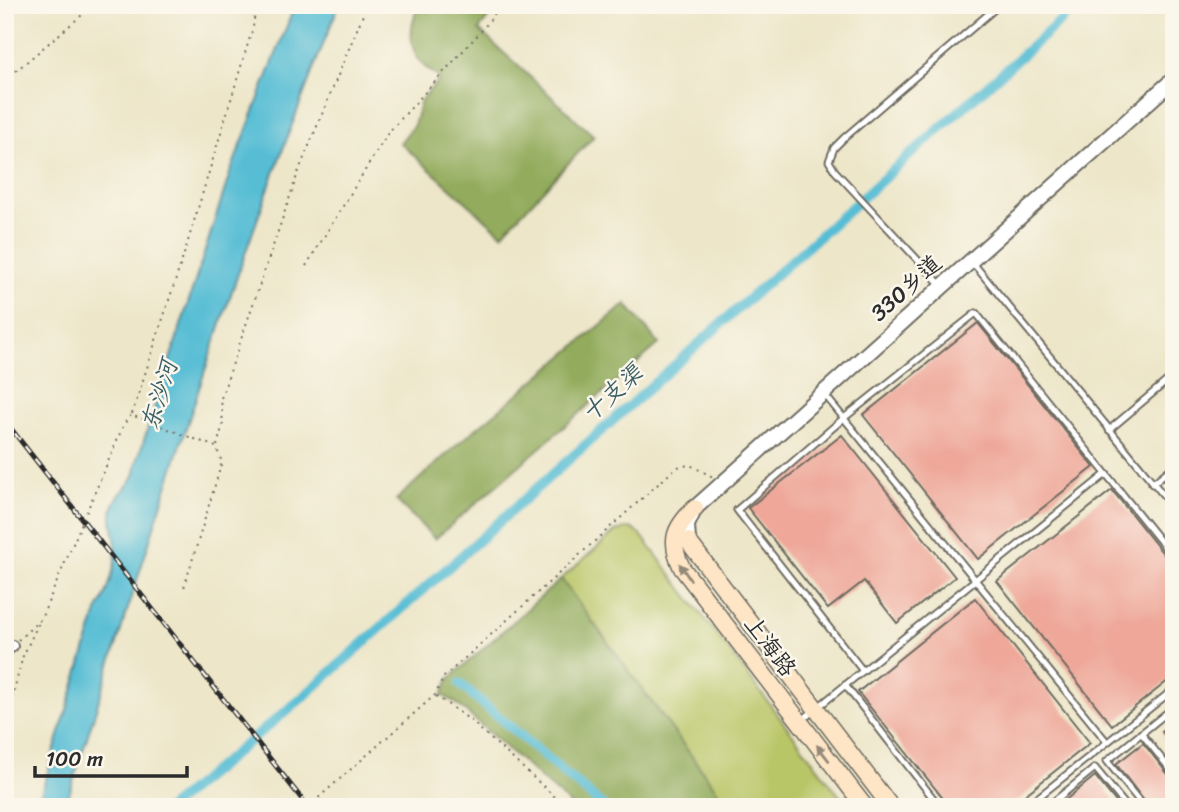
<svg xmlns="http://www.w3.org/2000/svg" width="1179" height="812" viewBox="0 0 1179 812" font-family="Sriracha,'LXGW WenKai TC',sans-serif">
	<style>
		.green { fill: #b9c668; stroke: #72784a; stroke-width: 2 }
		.forest { fill: #92ab5c; stroke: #5e6b44; stroke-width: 2 }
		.water { fill: #56bdd4; stroke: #407480; stroke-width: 2 }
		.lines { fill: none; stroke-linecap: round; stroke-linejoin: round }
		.canal { stroke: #56bdd4; stroke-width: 10 }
		.building { fill: #eea799 }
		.service-casing { stroke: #6f6c62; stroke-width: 9 }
		.minor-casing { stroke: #6f6c62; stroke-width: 14 }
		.tertiary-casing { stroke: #6f6c62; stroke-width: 18 }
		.secondary-casing { stroke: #6f6c62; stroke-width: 19 }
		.path { stroke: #6f6c62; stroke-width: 2; stroke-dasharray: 2 5; stroke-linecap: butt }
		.service { stroke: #fff; stroke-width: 5 }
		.minor { stroke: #fff; stroke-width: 10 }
		.tertiary { stroke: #fff; stroke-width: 14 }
		.secondary { stroke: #fde5c5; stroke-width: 16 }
		.rail-casing { stroke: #2b2b2b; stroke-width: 5 }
		.rail { stroke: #fbf7ec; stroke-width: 2.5; stroke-dasharray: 8; stroke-linecap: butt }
		.oneway { fill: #948878 }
		.labels { text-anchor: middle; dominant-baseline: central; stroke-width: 5; stroke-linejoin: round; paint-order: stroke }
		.street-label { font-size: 23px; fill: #2b2b2b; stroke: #fbf7ec }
		.water-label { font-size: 24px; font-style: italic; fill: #3a5e66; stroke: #fbf7ec }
	</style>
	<rect width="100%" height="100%" fill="#fbf7ec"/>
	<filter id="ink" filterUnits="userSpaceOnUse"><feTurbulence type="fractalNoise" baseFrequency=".0143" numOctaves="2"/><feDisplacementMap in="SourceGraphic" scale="14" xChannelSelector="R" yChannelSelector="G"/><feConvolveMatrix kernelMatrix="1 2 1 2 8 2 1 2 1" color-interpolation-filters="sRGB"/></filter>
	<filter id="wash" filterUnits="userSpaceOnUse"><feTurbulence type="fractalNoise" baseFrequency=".00686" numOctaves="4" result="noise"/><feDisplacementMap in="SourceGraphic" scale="28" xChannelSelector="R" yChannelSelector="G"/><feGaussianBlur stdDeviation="1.57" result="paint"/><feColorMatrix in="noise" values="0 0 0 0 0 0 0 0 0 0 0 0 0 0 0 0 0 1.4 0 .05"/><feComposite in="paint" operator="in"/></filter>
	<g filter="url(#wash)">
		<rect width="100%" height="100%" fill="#ede6c9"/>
		<polygon class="green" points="631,528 641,535 848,807 729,807 561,579 616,531"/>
		<g class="forest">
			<path d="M416 5H497L479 30 594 136 502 234 400 143 414 125 421 100 440 79C435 74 428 70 423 65 407 48 410 26 418 7Z"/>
			<polygon points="626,304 659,344 435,539 396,500 459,443"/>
			<polygon points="561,579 729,807 573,807 456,703 442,695 449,679"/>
		</g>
		<path class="water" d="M295 5H339C232 267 151 538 65 807H37L98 609C108 595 117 563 116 546 115 531 108 517 115 502 121 489 137 481 136 465L230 173Z"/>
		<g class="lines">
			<g class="canal">
				<polyline points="460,684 604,807"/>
				<polyline points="170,807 302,698 1078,5"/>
			</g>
		</g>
		<g id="blocks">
			<g class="building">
				<polygon points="978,323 1094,467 978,559 863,415"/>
				<polygon points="842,435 955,577 897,623 864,581 828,609 748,508"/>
				<polygon points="1112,490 1174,567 1174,676 1112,725 997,581"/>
				<polygon points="975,598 1090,743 1010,807 950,807 858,692"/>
				<polygon points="1174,722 1174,747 1162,732"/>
				<polygon points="1143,743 1174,782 1174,807 1149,807 1116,764"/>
				<polygon points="1095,776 1120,807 1057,807"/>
			</g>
		</g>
	</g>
	<g filter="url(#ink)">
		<use href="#blocks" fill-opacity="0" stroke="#6f6c62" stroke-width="2"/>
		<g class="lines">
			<defs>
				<g id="service">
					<polyline points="973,263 1174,508"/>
					<polyline points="941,285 835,171 829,161 834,148 844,138 999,5"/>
					<polyline points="825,395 1107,742"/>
					<polyline points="1109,430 1174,375"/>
					<polyline points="1152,484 1174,466"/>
					<polyline points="863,671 737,510 844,418 976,313 1174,558"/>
					<polyline points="845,685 940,807"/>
					<polyline points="801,721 1106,474"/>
					<polyline points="1141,733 1174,774"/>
					<polyline points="1026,807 1174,689"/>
					<polyline points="1047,807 1095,768 1127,807"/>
					<polyline points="1144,807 1107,761 1174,707"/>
				</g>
				<polyline id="minor" points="5,651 12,646"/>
				<polyline id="tertiary" points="688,541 687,525 695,508 1174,79"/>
				<g id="secondary">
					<path d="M695 508C674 528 669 541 682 568L865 807"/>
					<polyline points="688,541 891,807"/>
				</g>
			</defs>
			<use href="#service" class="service-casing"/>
			<use href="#minor" class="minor-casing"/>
			<use href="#tertiary" class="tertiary-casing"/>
			<use href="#secondary" class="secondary-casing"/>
			<g class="path">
				<polyline points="5,80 94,5"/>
				<polyline points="306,266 388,133 483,29 501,5"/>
				<polyline points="132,414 185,251 253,27 256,5"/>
				<polyline points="217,446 223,424 221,398 299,170 367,5"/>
				<polyline points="18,640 41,619 124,424 131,415 216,447 222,462 183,591"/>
				<polyline points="436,696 470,720 566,807"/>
				<polyline points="5,725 23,656 40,620"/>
				<polyline points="317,801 324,807"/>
				<polyline points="308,807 435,695 444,677 677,467 690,465 713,477"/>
			</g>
			<use href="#service" class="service"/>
			<use href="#minor" class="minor"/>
			<use href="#tertiary" class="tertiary"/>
			<use href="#secondary" class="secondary"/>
			<defs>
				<polyline id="rail" points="5,421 308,807"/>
			</defs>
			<use href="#rail" class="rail-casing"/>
			<use href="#rail" class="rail"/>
		</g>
		<defs><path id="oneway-solid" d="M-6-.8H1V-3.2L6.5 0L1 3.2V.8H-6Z" transform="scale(1.75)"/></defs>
		<g class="oneway">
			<use href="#oneway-solid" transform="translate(685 572) rotate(-124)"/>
			<use href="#oneway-solid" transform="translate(823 753) rotate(-128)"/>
		</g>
	</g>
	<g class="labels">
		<g class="street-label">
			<text transform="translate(906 288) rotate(-42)">330乡道</text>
			<text transform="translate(770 646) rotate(53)">上海路</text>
		</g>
		<g class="water-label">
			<text transform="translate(612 393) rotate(-42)">十支渠</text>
			<text transform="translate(159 395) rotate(-73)">东沙河</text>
		</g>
	</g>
	<rect width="1179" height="812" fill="none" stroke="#fbf7ec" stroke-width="28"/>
	<path d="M35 766v10h152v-10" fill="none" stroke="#2b2b2b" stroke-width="3.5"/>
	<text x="46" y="766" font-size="21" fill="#2b2b2b" stroke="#fbf7ec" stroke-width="5" paint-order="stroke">100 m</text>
</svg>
